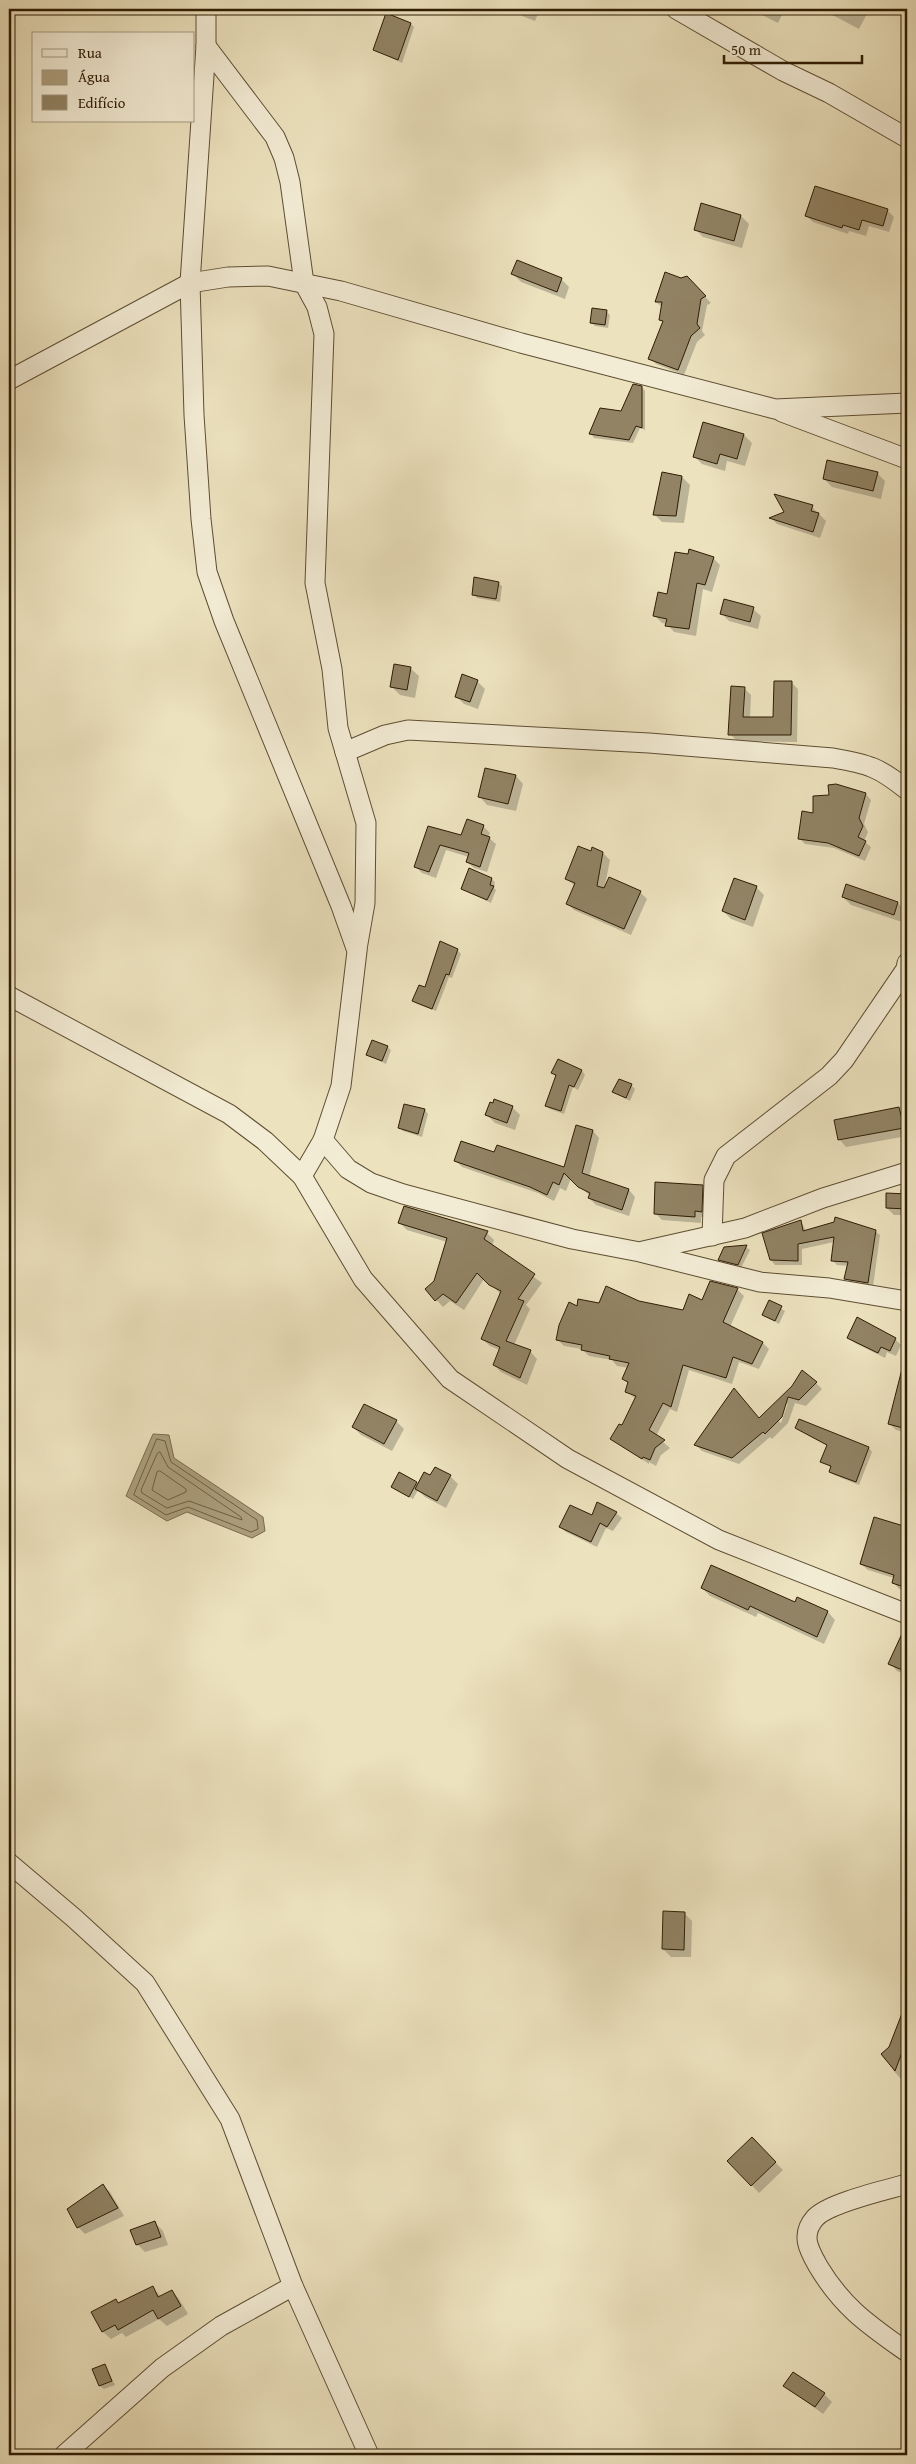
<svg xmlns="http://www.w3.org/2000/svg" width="916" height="2464" viewBox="0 0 916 2464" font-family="'Gentium Book Plus',serif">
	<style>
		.water { fill: #ac9f7e; stroke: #7a6b4d }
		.shadow { fill: #0003; fill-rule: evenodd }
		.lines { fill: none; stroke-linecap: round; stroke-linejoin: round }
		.shore { stroke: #6e5e40; stroke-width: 1 }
		.building { fill: #918364; stroke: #2f1c03 }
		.minor-casing { stroke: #5e4e32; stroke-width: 21 }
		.minor { stroke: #f3ecd5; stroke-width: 19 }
	</style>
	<rect width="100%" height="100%" fill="#ece2be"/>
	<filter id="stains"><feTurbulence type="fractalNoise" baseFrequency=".004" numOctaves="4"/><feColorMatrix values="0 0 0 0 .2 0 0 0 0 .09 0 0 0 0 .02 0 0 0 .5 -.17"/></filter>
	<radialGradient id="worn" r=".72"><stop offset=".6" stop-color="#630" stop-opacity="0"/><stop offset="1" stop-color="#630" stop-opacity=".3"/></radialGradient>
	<polygon class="water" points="153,1434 169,1435 174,1458 263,1517 265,1531 252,1538 187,1512 167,1521 126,1496"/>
	<g class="shadow">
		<polygon points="519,9 540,9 535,21 522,16 518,12"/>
		<polygon points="756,9 785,9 778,23 762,15"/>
		<polygon points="821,9 868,9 869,10 859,29"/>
		<polygon points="411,24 414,27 402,63 375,50"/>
		<polygon points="702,205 741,216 749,224 742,248 703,237 695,229"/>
		<polygon points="887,210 894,217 889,232 869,226 866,236 849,231 848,234 813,222 807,216"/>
		<polygon points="513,274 561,279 569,287 565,299 521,282"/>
		<polygon points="693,284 711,303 707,305 702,331 705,335 697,342 684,375 656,364 650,358 663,322 661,320 663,308 656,302"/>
		<polygon points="606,311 610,315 608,328 595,326 591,322"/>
		<polygon points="642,387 645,391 645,430 640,428 633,443 594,438 591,434 621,412"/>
		<polygon points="703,423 744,435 752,443 745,466 727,461 725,471 702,464 694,456"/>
		<polygon points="877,473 885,481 881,499 832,487 824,479"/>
		<polygon points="682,477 690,485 684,523 662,522 654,514"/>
		<polygon points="812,507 826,521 820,538 777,524 771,518"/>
		<polygon points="713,558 720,565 712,592 703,589 696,636 674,632 667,624 662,623 655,616 668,595"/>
		<polygon points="498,583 502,586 500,602 477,598 474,594"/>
		<polygon points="753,609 761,616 758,629 729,621 721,613"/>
		<polygon points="411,669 419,676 415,698 400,695 392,687"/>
		<polygon points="477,681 485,689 478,709 464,704 456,696"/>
		<polygon points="791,682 798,689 797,742 737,741 730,734 744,688 751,695 750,719 774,719"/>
		<polygon points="516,776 523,784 516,811 487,805 480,797"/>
		<polygon points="866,794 871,800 864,824 868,832 864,841 871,847 865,861 834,848 805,844 799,838 815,814"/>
		<polygon points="483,826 490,833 488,837 496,844 487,872 474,868 467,862 469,857 446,850 436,878 422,873 415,866 429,827 461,836"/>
		<polygon points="593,849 603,853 610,860 605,885 640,892 647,899 631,935 574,910 568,904 575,886 567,879"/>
		<polygon points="491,879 495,882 494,888 496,890 491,903 462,889"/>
		<polygon points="847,885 898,903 906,911 902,922 851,905 843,897"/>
		<polygon points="756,887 764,895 753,927 731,919 723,911"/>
		<polygon points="457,950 461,954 452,978 449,977 436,1011 417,1004 414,1001"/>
		<polygon points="387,1047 391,1050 386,1064 367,1055"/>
		<polygon points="582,1071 585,1075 578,1090 573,1087 564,1114 550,1109 547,1106 556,1077 553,1073"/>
		<polygon points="631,1085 635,1089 630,1101 613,1092"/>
		<polygon points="405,1105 425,1110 428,1114 422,1137 403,1131 399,1127"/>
		<polygon points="512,1107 520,1115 515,1130 495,1123 487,1115"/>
		<polygon points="898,1109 905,1116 907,1136 846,1147 839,1139"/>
		<polygon points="593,1131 599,1138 589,1177 629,1190 635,1197 629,1216 596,1205 589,1198 590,1196 571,1178 566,1191 560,1188 554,1201 538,1193 462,1167 455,1160 495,1154 565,1169"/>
		<polygon points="702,1187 709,1193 708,1218 701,1217 701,1223 662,1220 655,1213"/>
		<polygon points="900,1189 907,1189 907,1215 894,1215 887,1208 900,1195"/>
		<polygon points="801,1221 806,1231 835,1223 875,1231 880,1235 873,1287 850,1283 846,1278 849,1266 837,1265 832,1260 834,1242 802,1249 802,1265 775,1265 771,1260"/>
		<polygon points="400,1223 487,1233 494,1240 492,1246 542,1283 526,1305 530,1309 514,1345 530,1351 537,1359 527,1385 501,1372 494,1365 500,1350 490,1346 482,1339 501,1294 484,1279 464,1310 450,1301 443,1307 426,1289 436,1281 447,1242 407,1230"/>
		<polygon points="746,1247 750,1250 741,1268 723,1263 720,1260"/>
		<polygon points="737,1289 744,1296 730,1327 763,1343 769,1349 759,1369 739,1362 732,1384 689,1370 677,1412 670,1409 656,1436 670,1448 661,1455 656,1466 649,1462 649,1464 611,1438 622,1427 636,1399 626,1391 629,1384 623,1379 629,1368 617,1366 612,1360 589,1356 582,1349 564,1346 557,1339 578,1308 600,1304 638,1302 683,1311 703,1301"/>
		<polygon points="770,1302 785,1311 779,1324 764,1315"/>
		<polygon points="849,1337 895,1339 901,1345 896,1356 887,1352 885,1358 855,1343"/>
		<path d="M816 1383 822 1389 806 1406 795 1403 788 1423 772 1439 770 1437 739 1464 702 1451 695 1444 760 1419 793 1386ZM788 1403 781 1423 779 1422 784 1407Z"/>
		<polygon points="899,1385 907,1388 907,1433 896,1430 889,1423"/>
		<polygon points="396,1421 404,1429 392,1451 361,1435 353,1427"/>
		<polygon points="800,1421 869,1448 872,1452 859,1485 834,1475 830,1472 832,1468 821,1462 828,1446 800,1431 797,1428"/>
		<polygon points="400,1474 419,1485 431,1477 450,1476 458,1484 446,1508 425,1497 418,1490 413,1499 397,1490 393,1487"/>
		<polygon points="616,1513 622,1518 613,1531 606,1528 597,1547 566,1532 560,1527"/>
		<polygon points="875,1518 907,1528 907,1591 899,1589 893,1582 894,1578 868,1570 861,1564"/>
		<polygon points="702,1588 796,1604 828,1612 835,1620 824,1644 758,1613 756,1617 710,1596"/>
		<polygon points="902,1636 907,1639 907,1675 897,1671 890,1663"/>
		<polygon points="684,1913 692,1921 691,1957 671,1957 663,1949"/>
		<polygon points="907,2005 907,2086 893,2070 895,2068 890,2048"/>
		<polygon points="752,2139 783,2170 759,2193 729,2161"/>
		<polygon points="103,2186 110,2192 124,2216 85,2234 78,2227"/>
		<polygon points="155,2223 163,2231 168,2245 145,2252 137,2244"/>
		<polygon points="152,2287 161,2297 172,2291 179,2299 188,2314 167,2326 159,2319 126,2337 122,2333 111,2339 103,2332 93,2313 116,2300 119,2304"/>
		<polygon points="105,2366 115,2385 104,2389 100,2386"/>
		<polygon points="785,2386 824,2394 832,2402 823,2414"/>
	</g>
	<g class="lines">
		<g class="shore">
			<polygon points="157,1439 165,1441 171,1462 257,1520 258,1529 251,1532 188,1507 166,1515 134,1495"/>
			<polygon points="160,1452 168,1467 241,1517 242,1520 189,1501 167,1508 142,1493 141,1490 157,1454"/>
			<polygon points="160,1471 186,1489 186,1492 168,1500 152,1490 157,1472"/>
		</g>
	</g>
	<g class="building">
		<polygon points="386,13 411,23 398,60 373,50"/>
		<polygon points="815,186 888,209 883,226 862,220 859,230 843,225 842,228 805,216"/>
		<polygon points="701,203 741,215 734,241 694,230"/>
		<polygon points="517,260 562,278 557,292 511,274"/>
		<polygon points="665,272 681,278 687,276 706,296 701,299 697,324 700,328 691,336 678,370 648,359 663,321 659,320 662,302 655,302"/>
		<polygon points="592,308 607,310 605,325 590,323"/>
		<polygon points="633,384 642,386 642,428 636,426 629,440 589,434 600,408 621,411"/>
		<polygon points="703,422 744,434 737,459 720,454 717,464 693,457"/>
		<polygon points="827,460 878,472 873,491 823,479"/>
		<polygon points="662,472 682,476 676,516 653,515"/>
		<polygon points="774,494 813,505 811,511 819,513 813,532 769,518 784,512"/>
		<polygon points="689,549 714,557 705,585 697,583 689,629 665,626 667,619 653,616 658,592 667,594 675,552 688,554"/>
		<polygon points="474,577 499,582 496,599 472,595"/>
		<polygon points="724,599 754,607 750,622 720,614"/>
		<polygon points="394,664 411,667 407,690 390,687"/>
		<polygon points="462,674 478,680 470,702 455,697"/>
		<polygon points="774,681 792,681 791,735 728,735 731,686 745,687 743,717 773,717"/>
		<polygon points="485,768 516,775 508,804 478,797"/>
		<polygon points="836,784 866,793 859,818 863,826 858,837 866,841 859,856 828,843 798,839 802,811 813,813 813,796 829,795 828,785"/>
		<polygon points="467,819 484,825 481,834 490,837 480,867 466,862 469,853 440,845 429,872 414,867 428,826 461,835"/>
		<polygon points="578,846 591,851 592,847 603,852 597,886 604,888 609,877 641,891 624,929 566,904 575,883 565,879"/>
		<polygon points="469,868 492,878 490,885 494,886 487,900 461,889"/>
		<polygon points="734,878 757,886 745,920 722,911"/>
		<polygon points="846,884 898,902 894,915 842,897"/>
		<polygon points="440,941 458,949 449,975 446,974 432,1009 412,1001 419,985 425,987"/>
		<polygon points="372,1040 388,1046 382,1061 366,1055"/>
		<polygon points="558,1059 582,1070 574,1087 569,1085 561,1111 545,1106 556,1075 551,1073"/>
		<polygon points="619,1079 632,1084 626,1098 612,1092"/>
		<polygon points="494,1099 513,1106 507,1123 485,1115 490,1102 493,1103"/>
		<polygon points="404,1104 425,1109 418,1134 398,1128"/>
		<polygon points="899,1107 904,1128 838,1140 834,1120"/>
		<polygon points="576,1125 593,1130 582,1173 629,1189 622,1210 588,1198 590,1193 578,1187 564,1173 559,1185 553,1182 547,1195 530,1187 454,1161 461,1141 494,1152 497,1145 564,1167"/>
		<polygon points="655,1182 703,1185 702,1212 695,1211 695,1217 654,1214"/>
		<polygon points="886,1193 907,1194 907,1209 886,1208"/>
		<polygon points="404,1206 488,1231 484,1239 535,1274 518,1299 524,1301 506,1341 531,1350 520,1378 493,1365 500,1347 481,1339 501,1291 489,1285 477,1273 456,1303 443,1294 435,1301 425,1289 434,1281 447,1238 398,1223"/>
		<polygon points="835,1217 876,1230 868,1283 844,1279 848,1262 831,1261 834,1237 798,1244 798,1261 770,1260 762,1233 801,1220 803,1231 834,1222"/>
		<polygon points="747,1245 738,1265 718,1260 724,1247"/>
		<polygon points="710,1281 738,1288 723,1322 763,1342 752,1364 733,1357 726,1378 683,1365 671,1407 663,1403 649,1430 665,1440 655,1448 650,1460 643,1457 642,1459 610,1439 619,1424 622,1425 636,1396 625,1392 628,1382 622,1379 629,1363 609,1359 610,1356 581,1350 582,1345 556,1340 559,1325 569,1302 577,1306 578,1299 599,1303 606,1286 639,1301 683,1310 689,1294 702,1300"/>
		<polygon points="769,1300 782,1306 775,1321 762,1315"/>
		<polygon points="857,1317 896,1338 890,1351 881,1347 878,1353 847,1338"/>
		<polygon points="902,1369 907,1369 907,1429 888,1424"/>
		<polygon points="802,1370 817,1382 799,1400 788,1397 782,1417 765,1434 763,1432 732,1458 694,1445 734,1388 759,1418 792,1386"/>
		<polygon points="364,1404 397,1420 384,1444 352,1427"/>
		<polygon points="799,1419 869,1447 856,1482 829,1472 831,1466 820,1462 827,1445 795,1428"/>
		<polygon points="435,1467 451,1475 437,1501 415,1489 424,1472 430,1475"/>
		<polygon points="399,1472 417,1482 409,1497 391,1487"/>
		<polygon points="597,1502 617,1512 607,1527 600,1523 591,1542 559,1527 570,1505 592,1515"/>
		<polygon points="874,1517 907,1527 907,1588 892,1583 894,1575 860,1564"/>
		<polygon points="711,1565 795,1602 797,1597 828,1611 817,1637 750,1606 748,1610 701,1588"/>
		<polygon points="906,1625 907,1625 907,1672 888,1664"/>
		<polygon points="663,1911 685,1912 684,1950 662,1949"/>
		<polygon points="906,2003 907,2039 895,2071 881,2054 889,2047"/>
		<polygon points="752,2137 776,2162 751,2186 727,2161"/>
		<polygon points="103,2184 118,2208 77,2228 67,2209"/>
		<polygon points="155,2221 161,2237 136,2245 130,2230"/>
		<polygon points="153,2286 158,2297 172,2290 181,2306 158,2319 153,2310 118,2330 115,2325 102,2332 91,2312 116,2299 118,2303"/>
		<polygon points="105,2364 112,2381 99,2386 92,2369"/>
		<polygon points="793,2372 825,2393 815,2407 783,2386"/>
	</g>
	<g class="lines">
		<defs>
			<g id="minor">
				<polyline points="206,9 206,46 190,283 194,415 201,519 207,572 224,621 341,906 357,951 341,1086 323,1140 302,1176"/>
				<polyline points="676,9 783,71 829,93 907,138"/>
				<polyline points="206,46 275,137 284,158 290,182 304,283 317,307 324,334 315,583 332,669 338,728 366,823 365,903 357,949"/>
				<polyline points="9,380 190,283 228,277 268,276 341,291 521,343 775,409 907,403"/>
				<polyline points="782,412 907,459"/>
				<path d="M345 752 385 735 408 730 649 743 833 758C868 764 879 767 907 790"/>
				<polyline points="9,996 229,1114 265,1141 302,1176 363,1279 450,1379 568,1459 719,1540 907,1614"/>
				<polyline points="323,1140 348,1169 371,1183 403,1194 572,1239 640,1252 760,1282 829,1288 907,1301"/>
				<polyline points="712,1236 714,1180 726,1156 829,1076 844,1060 906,969 907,963"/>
				<polyline points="643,1251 745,1228 823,1198 907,1172"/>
				<polyline points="9,1863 74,1918 145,1983 230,2119 293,2286 369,2455"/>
				<path d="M907 2184C886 2190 828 2203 815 2218 800 2235 809 2250 818 2266 843 2308 869 2325 907 2352"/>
				<polyline points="64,2455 162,2368 221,2326 293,2286"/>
			</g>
		</defs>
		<use href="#minor" class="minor-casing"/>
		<use href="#minor" class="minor"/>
	</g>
	<rect width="916" height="2464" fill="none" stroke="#ece2be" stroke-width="30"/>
	<rect x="10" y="10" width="896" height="2444" fill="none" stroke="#2f1c03" stroke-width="2.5"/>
	<rect x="15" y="15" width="886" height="2434" fill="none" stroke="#2f1c03"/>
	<rect x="32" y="32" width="162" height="90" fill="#f3ecd5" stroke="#a59981"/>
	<rect x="42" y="49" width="25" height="8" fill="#f3ecd5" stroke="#a59981"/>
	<text x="78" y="58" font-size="15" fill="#2f1c03">Rua</text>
	<rect x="42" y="70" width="25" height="15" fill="#ac9f7e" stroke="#a59981"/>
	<text x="78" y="82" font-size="15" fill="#2f1c03">Água</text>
	<rect x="42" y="95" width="25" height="15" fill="#918364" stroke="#a59981"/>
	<text x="78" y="108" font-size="15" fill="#2f1c03">Edifício</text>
	<path d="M724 55v8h138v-8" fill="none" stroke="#2f1c03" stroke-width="2.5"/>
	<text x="731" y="55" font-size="15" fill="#2f1c03" stroke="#f3ecd5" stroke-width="4" paint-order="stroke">50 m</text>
	<rect width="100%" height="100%" filter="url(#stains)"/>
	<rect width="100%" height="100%" fill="url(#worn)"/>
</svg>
